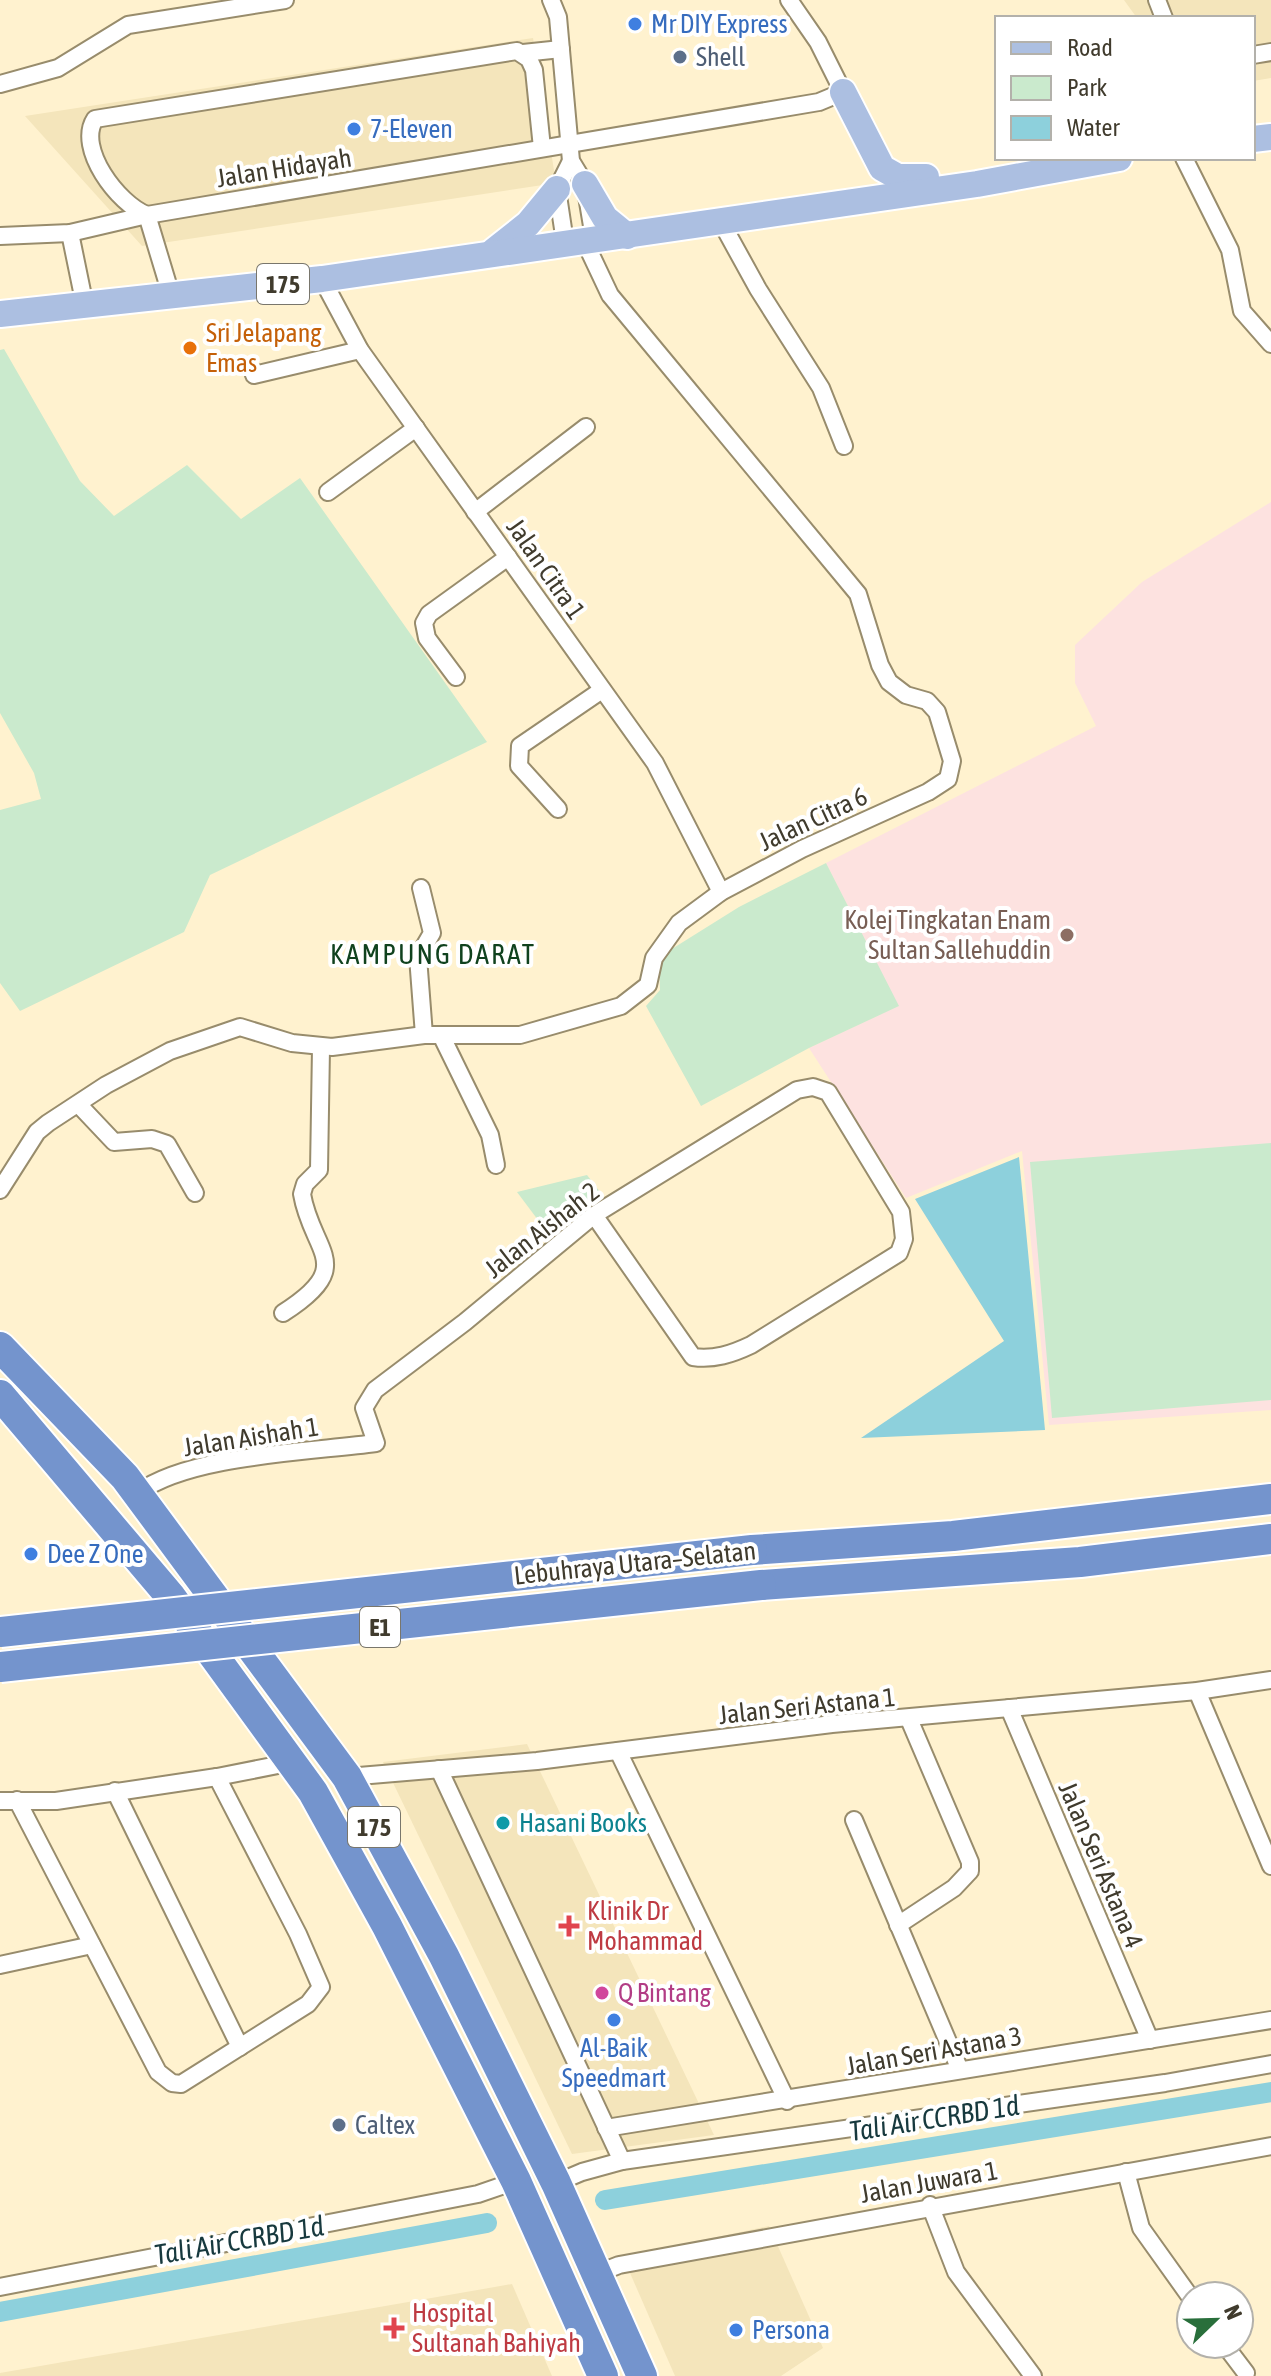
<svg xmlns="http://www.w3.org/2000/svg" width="1271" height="2376" viewBox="0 0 1271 2376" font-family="'Asap Condensed',sans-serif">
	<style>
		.built { fill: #f4e5bb }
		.education { fill: #fde2e0 }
		.green { fill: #caeacd }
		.water { fill: #8dd0dc }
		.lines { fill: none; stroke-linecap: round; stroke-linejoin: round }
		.canal { stroke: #8dd0dc; stroke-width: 20 }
		.street-casing { stroke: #988c6c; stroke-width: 20 }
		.primary-casing { stroke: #fff; stroke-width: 30 }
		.highway-casing { stroke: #fff; stroke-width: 34 }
		.street { stroke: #fff; stroke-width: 16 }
		.primary { stroke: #acbfe1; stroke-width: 26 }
		.highway { stroke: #7494cd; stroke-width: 30 }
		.highway-bridge-casing { stroke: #fff; stroke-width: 34; stroke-linecap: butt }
		.highway-bridge { stroke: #7494cd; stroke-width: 30 }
		.shop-dot { fill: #3f7fe0; stroke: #fff; stroke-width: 3 }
		.service-dot { fill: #5c6f8a; stroke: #fff; stroke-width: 3 }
		.food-dot { fill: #e8710a; stroke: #fff; stroke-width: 3 }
		.education-dot { fill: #8d6e63; stroke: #fff; stroke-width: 3 }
		.culture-dot { fill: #0f9aa8; stroke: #fff; stroke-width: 3 }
		.health-dot { fill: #e0444e; stroke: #fff; stroke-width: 3 }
		.hotel-dot { fill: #d1479c; stroke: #fff; stroke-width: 3 }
		.labels { text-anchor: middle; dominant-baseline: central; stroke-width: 8; stroke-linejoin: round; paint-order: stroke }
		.shield { fill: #fff; stroke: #79766c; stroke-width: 2 }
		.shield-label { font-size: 24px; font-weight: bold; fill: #403b2d }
		.shop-label { font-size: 26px; fill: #366cbe; stroke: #fff; text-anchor: start }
		.service-label { font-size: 26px; fill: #4e5e75; stroke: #fff; text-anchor: start }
		.street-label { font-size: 26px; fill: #403b2d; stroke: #fff }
		.food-label { font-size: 26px; fill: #c56008; stroke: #fff; text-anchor: start }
		.education-label { font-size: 26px; fill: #785e54; stroke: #fff; text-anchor: end }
		.culture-label { font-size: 26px; fill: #0d838f; stroke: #fff; text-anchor: start }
		.health-label { font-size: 26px; fill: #be3a42; stroke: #fff; text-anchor: start }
		.hotel-label { font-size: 26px; fill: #b23c85; stroke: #fff; text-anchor: start }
		.neighbourhood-label { font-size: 28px; letter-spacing: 2px; fill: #10421e; stroke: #fff }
		.water-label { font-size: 28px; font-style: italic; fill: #17393e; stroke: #fff }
	</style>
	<rect width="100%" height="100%" fill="#fff2cf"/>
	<g class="built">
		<polygon points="1124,0 1271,0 1271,78 1253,81 1253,18 1137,18"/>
		<polygon points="533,38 556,183 142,246 25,116"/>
		<polygon points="527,1744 714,2135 572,2154 383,1762"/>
		<polygon points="769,2226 823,2348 781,2376 675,2376 623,2257"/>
		<polygon points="512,2284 552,2376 0,2376 0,2373"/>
	</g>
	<polygon class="education" points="1271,502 1271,1410 1049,1425 1022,1151 906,1198 809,1048 898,1006 826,863 1096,726 1075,683 1075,645 1142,582"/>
	<g class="green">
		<polygon points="4,349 80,481 114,516 187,465 241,519 300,478 487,742 210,875 184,932 20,1011 0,983 0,810 41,799 34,773 0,713 0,350"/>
		<polygon points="826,863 899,1006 809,1048 701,1106 646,1006 660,990 659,957 739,907"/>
		<polygon points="1271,1143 1271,1400 1052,1418 1030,1162"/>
		<polygon points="587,1175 600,1192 547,1232 517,1192"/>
	</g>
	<polygon class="water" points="1019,1157 1045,1430 861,1438 1004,1341 915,1199"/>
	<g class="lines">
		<g class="canal">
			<polyline points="605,2200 1271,2092"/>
			<polyline points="0,2312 487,2223"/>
		</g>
		<defs>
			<g id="street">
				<polyline points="551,0 558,17 571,161 585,184 594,238"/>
				<polyline points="1157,0 1164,18"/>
				<polyline points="523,53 561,49"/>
				<polyline points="1253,55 1271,52"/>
				<polyline points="0,84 58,68 128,25 285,0"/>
				<polyline points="1184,158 1230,250 1242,311 1271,344"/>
				<path d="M147 215C118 204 76 148 95 119L517 51 529 59 534 70 542 148"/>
				<polyline points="147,215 172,298"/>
				<polyline points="720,220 758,289 821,388 844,446"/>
				<polyline points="70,233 85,306"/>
				<polyline points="0,236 70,233 147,215 819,102 843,92 818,42 789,0"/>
				<polyline points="565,242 557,189 571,161"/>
				<polyline points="322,279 360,350 655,763 721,892"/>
				<polyline points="254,375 360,350"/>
				<polyline points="328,492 416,428"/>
				<polyline points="475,512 586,427"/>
				<polyline points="456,677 427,638 424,623 429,614 508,557"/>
				<polyline points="558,809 519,766 520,746 602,690"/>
				<polyline points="421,888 432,933 418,957 424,1035"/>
				<polyline points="442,1037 490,1135 496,1165"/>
				<polyline points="79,1105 114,1142 152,1139 167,1144 195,1193"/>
				<polyline points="0,1190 37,1132 48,1123 106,1085 170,1051 240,1027 292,1043 332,1047 424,1035 520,1035 621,1006 648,985 654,958 679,923 721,892 802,849 928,792 948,779 952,761 937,712 927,701 906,695 889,682 880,665 858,594 610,295 584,240"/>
				<path d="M283 1313C358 1265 312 1253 302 1194L305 1184 319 1170 321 1048"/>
				<path d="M138 1493C189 1455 310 1452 376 1443L364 1408 375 1390 465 1322 594 1215 797 1090 813 1087 828 1092 901 1212 904 1239 899 1253 751 1345C732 1354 714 1360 693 1357L594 1215"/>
				<polyline points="1197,1691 1271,1866"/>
				<polyline points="1009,1708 1150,2040"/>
				<polyline points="618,1751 787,2101"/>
				<polyline points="439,1769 622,2161"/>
				<polyline points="347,1777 537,1761 832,1724 1197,1691 1271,1680"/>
				<polyline points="115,1791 240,2047"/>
				<polyline points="17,1800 158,2072 172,2083 181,2084 308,2004 321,1987 298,1934 217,1777"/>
				<polyline points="0,1801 56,1801 217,1777 293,1762"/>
				<polyline points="854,1820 960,2070"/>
				<polyline points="898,1925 954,1888 970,1871 970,1862 909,1719"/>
				<polyline points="0,1965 92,1945"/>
				<polyline points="606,2128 1271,2020"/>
				<polyline points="1126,2172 1141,2228 1191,2298"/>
				<polyline points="556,2183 582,2172 622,2161 1165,2083 1271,2064"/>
				<polyline points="930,2205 956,2272 1033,2376"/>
				<polyline points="596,2274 619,2265 1271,2146"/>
				<polyline points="0,2287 478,2194 516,2181"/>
				<polyline points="1224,2344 1246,2373"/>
			</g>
			<g id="primary">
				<polyline points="843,92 882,168 898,177 926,177"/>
				<polyline points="1253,139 1271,137"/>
				<polyline points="585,184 605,218 627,236"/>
				<polyline points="494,251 528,224 557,189"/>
				<polyline points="0,314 322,279 977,184 1119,158"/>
			</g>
			<g id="highway">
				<polyline points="0,1347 125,1477 347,1777 444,1956 556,2183 642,2376"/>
				<polyline points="0,1395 171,1597 313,1792 387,1926 516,2181 603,2376"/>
				<polyline points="752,1550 953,1536 1271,1499"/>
				<polyline points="761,1585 1080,1562 1271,1539"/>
			</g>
		</defs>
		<use href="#street" class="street-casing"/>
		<use href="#primary" class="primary-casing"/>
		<use href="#highway" class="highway-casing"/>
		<use href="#street" class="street"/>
		<use href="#primary" class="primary"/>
		<use href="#highway" class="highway"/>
		<defs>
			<g id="highway-bridge">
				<polyline points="0,1632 752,1550"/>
				<polyline points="0,1667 761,1585"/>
			</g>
		</defs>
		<use href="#highway-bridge" class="highway-bridge-casing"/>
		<use href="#highway-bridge" class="highway-bridge"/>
	</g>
	<g class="shop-dot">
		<circle cx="635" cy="24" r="8"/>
		<circle cx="354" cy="129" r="8"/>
		<circle cx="31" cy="1554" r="8"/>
		<circle cx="614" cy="2020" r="8"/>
		<circle cx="736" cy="2330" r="8"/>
	</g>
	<g class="service-dot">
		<circle cx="680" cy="57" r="8"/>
		<circle cx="339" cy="2125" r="8"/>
	</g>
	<circle class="food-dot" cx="190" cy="348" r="8"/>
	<circle class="education-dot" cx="1067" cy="935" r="8"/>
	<circle class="culture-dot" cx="503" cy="1823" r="8"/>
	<g class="health-dot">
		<path d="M565 1914h8v8h8v8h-8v8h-8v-8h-8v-8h8z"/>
		<path d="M390 2316h8v8h8v8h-8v8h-8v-8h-8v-8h8z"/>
	</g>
	<circle class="hotel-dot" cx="602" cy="1993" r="8"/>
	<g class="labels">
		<g class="shield">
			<rect x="257" y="264" width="52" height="40" rx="6"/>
			<rect x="360" y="1607" width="40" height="40" rx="6"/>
			<rect x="348" y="1807" width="52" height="40" rx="6"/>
		</g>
		<g class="shield-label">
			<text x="283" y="284">175</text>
			<text x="380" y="1627">E1</text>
			<text x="374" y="1827">175</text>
		</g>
		<g class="shop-label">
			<text x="651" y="24">Mr DIY Express</text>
			<text x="370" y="129">7-Eleven</text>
			<text x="47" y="1554">Dee Z One</text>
			<text x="614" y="2048" text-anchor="middle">Al-Baik<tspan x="614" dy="30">Speedmart</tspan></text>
			<text x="752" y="2330">Persona</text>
		</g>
		<g class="service-label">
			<text x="696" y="57">Shell</text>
			<text x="355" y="2125">Caltex</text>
		</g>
		<g class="street-label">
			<text transform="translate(284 168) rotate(-9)">Jalan Hidayah</text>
			<text transform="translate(546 569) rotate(55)">Jalan Citra 1</text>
			<text transform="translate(813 819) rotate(-25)">Jalan Citra 6</text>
			<text transform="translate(542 1230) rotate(-38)">Jalan Aishah 2</text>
			<text transform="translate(251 1437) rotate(-9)">Jalan Aishah 1</text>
			<text transform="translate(635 1563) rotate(-6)">Lebuhraya Utara–Selatan</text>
			<text transform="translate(807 1706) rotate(-6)">Jalan Seri Astana 1</text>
			<text transform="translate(1101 1865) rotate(67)">Jalan Seri Astana 4</text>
			<text transform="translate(934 2051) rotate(-10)">Jalan Seri Astana 3</text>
			<text transform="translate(929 2182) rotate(-10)">Jalan Juwara 1</text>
		</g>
		<g class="food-label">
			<text x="206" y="333">Sri Jelapang<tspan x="206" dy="30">Emas</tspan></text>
		</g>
		<g class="education-label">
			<text x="1051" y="920">Kolej Tingkatan Enam<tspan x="1051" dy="30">Sultan Sallehuddin</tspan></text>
		</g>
		<g class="culture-label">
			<text x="519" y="1823">Hasani Books</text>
		</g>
		<g class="health-label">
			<text x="587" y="1911">Klinik Dr<tspan x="587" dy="30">Mohammad</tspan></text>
			<text x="412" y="2313">Hospital<tspan x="412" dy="30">Sultanah Bahiyah</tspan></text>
		</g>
		<g class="hotel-label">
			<text x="618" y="1993">Q Bintang</text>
		</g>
		<g class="neighbourhood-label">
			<text x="433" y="954">KAMPUNG DARAT</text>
		</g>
		<g class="water-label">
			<text transform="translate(934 2118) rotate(-9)">Tali Air CCRBD 1d</text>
			<text transform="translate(239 2240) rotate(-10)">Tali Air CCRBD 1d</text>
		</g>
	</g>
	<rect x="995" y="16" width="260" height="144" fill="#ffffff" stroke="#b3b1ab" stroke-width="2"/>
	<rect x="1011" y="42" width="40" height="12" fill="#acbfe1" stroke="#b3b1ab" stroke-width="2"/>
	<text x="1067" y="56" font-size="24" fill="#403b2d">Road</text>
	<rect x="1011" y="76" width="40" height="24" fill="#caeacd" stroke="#b3b1ab" stroke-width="2"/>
	<text x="1067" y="96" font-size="24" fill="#403b2d">Park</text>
	<rect x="1011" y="116" width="40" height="24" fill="#8dd0dc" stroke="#b3b1ab" stroke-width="2"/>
	<text x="1067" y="136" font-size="24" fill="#403b2d">Water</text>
	<g transform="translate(1215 2320) rotate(67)"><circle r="38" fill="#ffffff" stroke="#b3b1ab" stroke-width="2"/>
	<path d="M0-6L14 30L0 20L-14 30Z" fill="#296f3b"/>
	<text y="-12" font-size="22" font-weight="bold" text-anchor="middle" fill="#403b2d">N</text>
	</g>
</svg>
